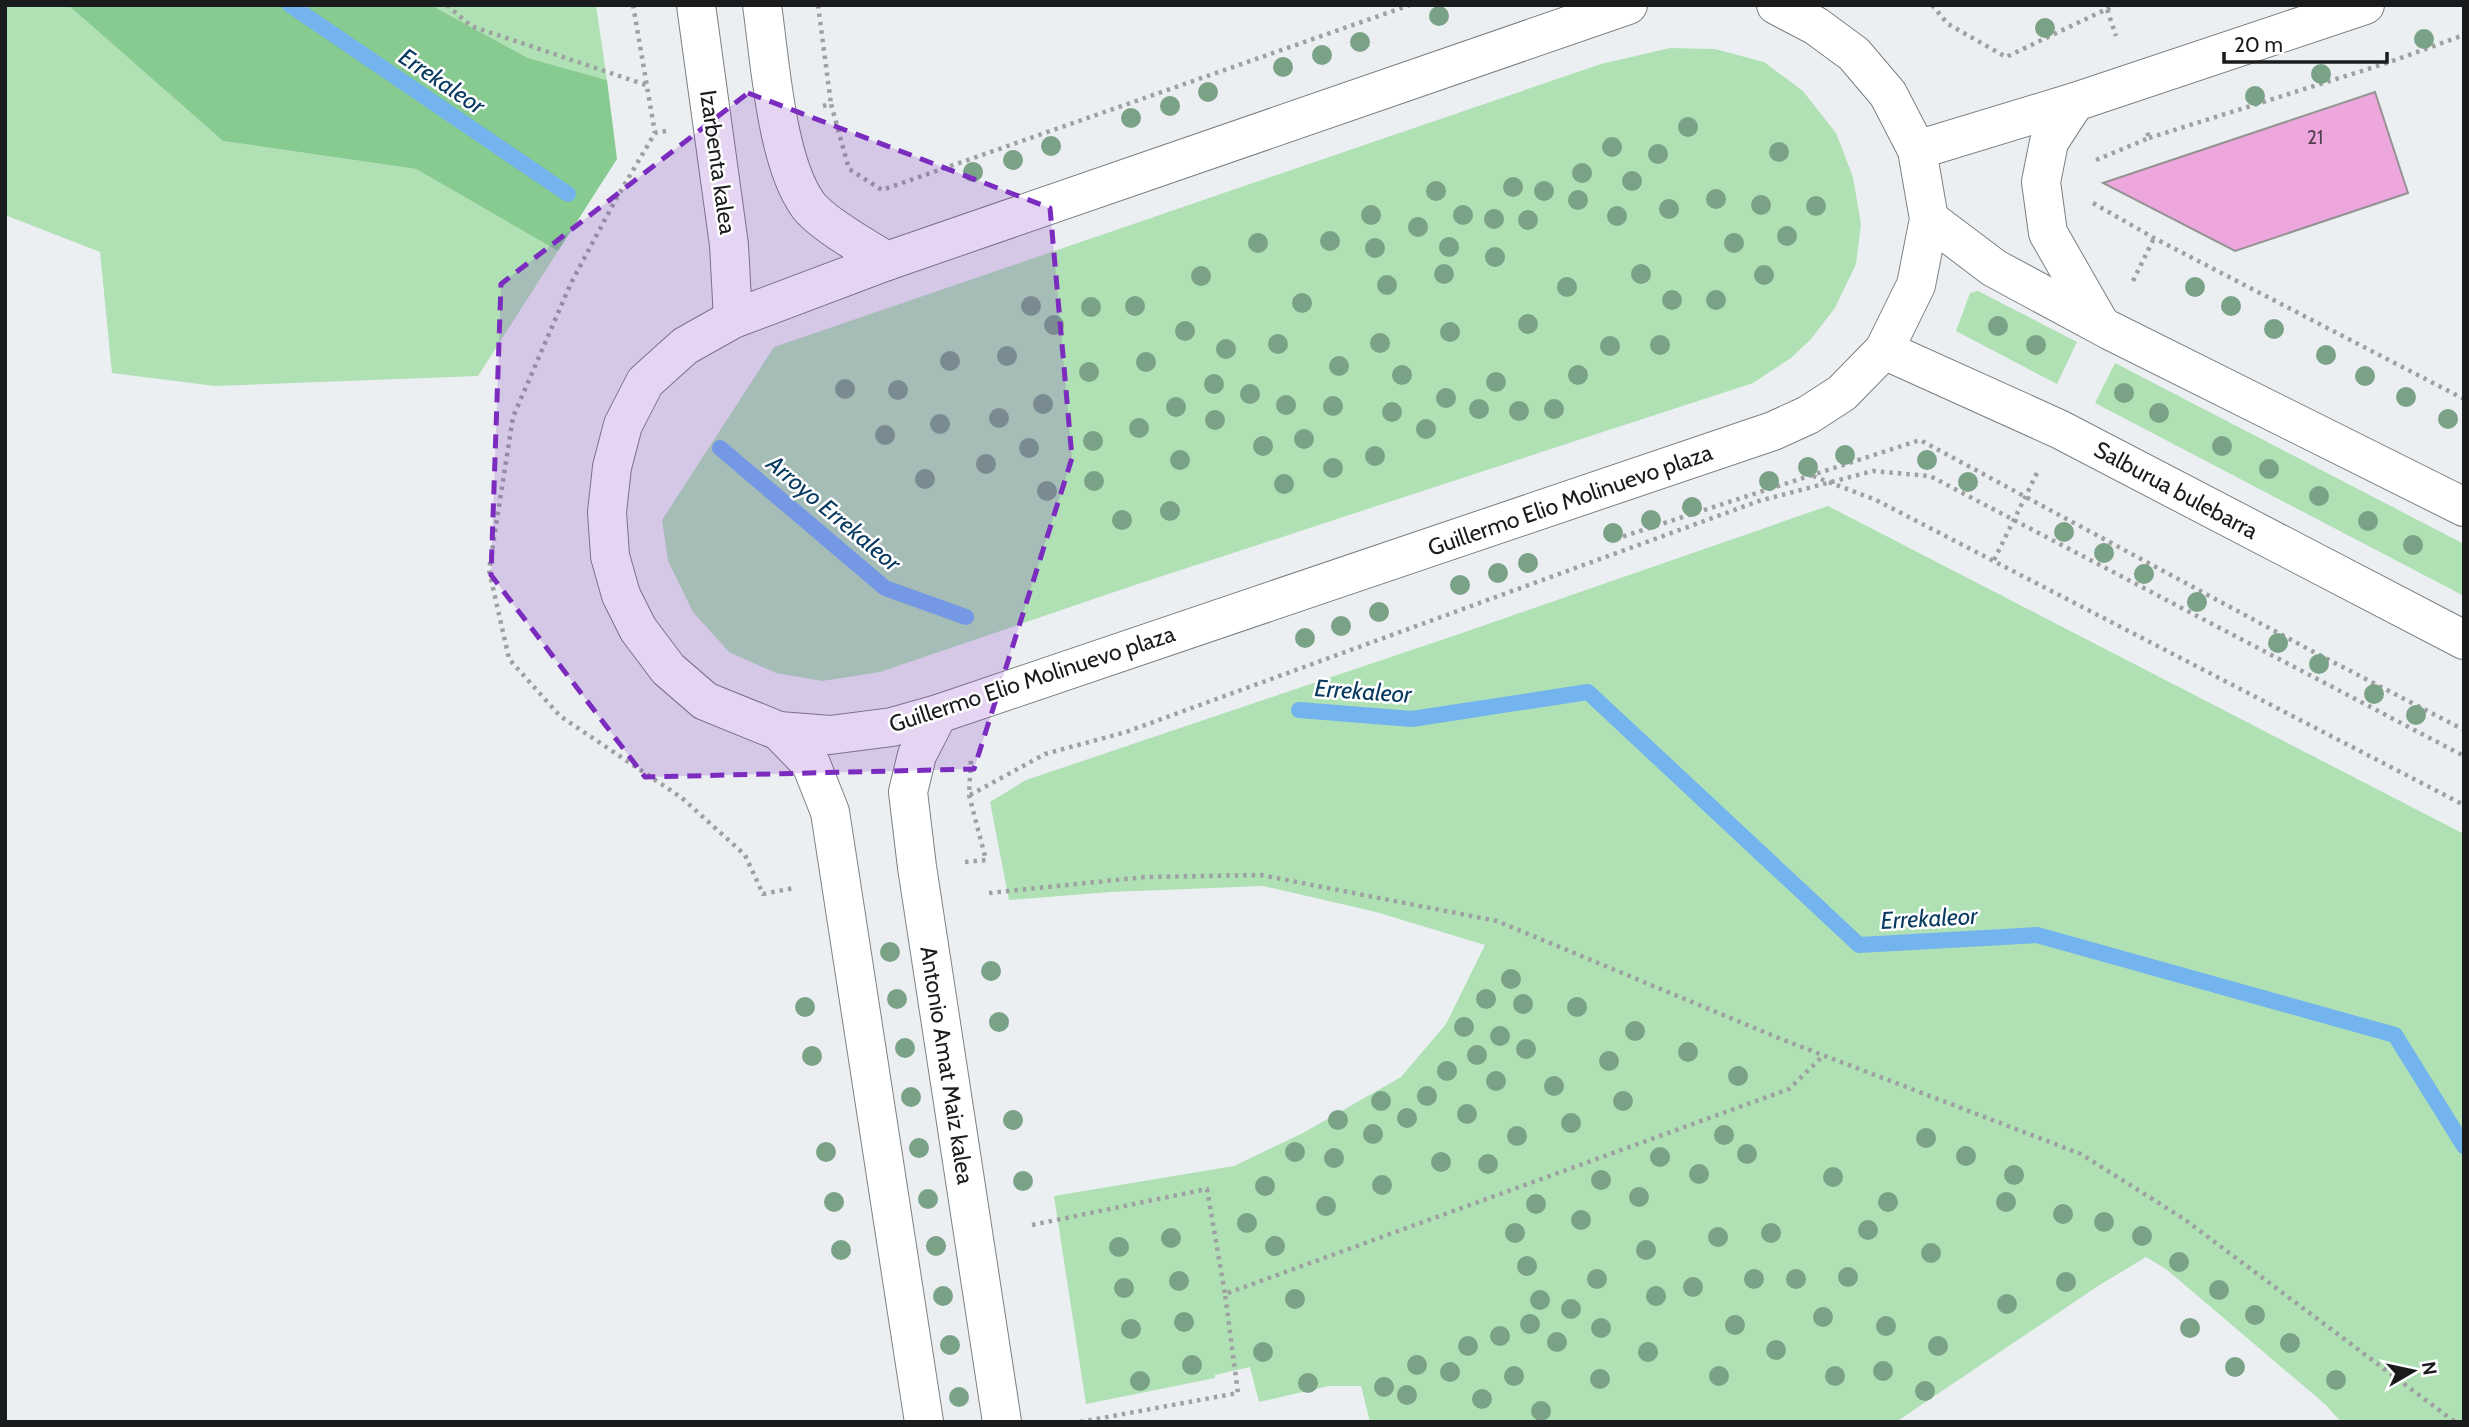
<svg xmlns="http://www.w3.org/2000/svg" width="2469" height="1427" viewBox="0 0 2469 1427" font-family="Cabin,sans-serif">
	<style>
		.green { fill: #afe1b5 }
		.forest { fill: #87cb91 }
		.lines { fill: none; stroke-linecap: round; stroke-linejoin: round }
		.stream { stroke: #73b3ee; stroke-width: 16 }
		.building { fill: #eda7dd; stroke: #959294; stroke-width: 2 }
		.minor-casing { stroke: #7d8083; stroke-width: 40 }
		.secondary-casing { stroke: #7d8083; stroke-width: 40 }
		.path { stroke: #9ea0a2; stroke-width: 4.5; stroke-dasharray: 3.5 5; stroke-linecap: butt }
		.minor { stroke: #fff; stroke-width: 38 }
		.secondary { stroke: #fff; stroke-width: 38 }
		.tree { fill: #7aa286 }
		.marked { fill: #7b2cbf; fill-opacity: 0.2; stroke: #7b2cbf; stroke-width: 5; stroke-dasharray: 14 9; stroke-linejoin: round }
		.labels { text-anchor: middle; dominant-baseline: central; stroke-width: 5; stroke-linejoin: round; paint-order: stroke }
		.number-label { font-size: 19px; fill: #4f3e4c }
		.street-label { font-size: 23px; fill: #1a1b1c; stroke: #fff }
		.water-label { font-size: 24px; font-style: italic; fill: #093a60; stroke: #fff }
	</style>
	<rect width="100%" height="100%" fill="#eceff2"/>
	<g class="green">
		<polygon points="5,5 68,5 223,141 416,169 558,251 478,376 215,386 112,373 100,252 5,215"/>
		<polygon points="431,5 596,5 607,80 528,58"/>
		<polygon points="1670,48 1715,49 1764,62 1803,91 1836,133 1853,177 1861,224 1856,264 1835,308 1811,339 1791,358 1753,383 1132,586 880,672 822,681 776,673 729,652 693,612 668,561 662,520 774,347 1601,64"/>
		<polygon points="1978,291 2077,342 2057,384 1956,331 1970,293"/>
		<polygon points="2115,363 2464,544 2464,596 2095,403"/>
		<polygon points="1828,506 2464,834 2464,1422 2341,1422 2326,1405 2166,1269 2146,1257 2098,1286 1896,1422 1370,1422 1361,1386 1329,1386 1259,1402 1250,1367 1215,1375 1215,1378 1086,1404 1054,1196 1234,1166 1303,1133 1401,1077 1446,1024 1485,945 1376,912 1263,886 1111,892 1009,900 990,802 1026,780 1465,632"/>
	</g>
	<polygon class="forest" points="68,5 431,5 528,58 607,80 617,159 558,251 416,169 223,141"/>
	<g class="lines">
		<g class="stream">
			<polyline points="290,5 568,194"/>
			<polyline points="720,448 885,588 966,617"/>
			<polyline points="1299,710 1412,719 1588,692 1859,945 2037,935 2395,1035 2464,1146"/>
		</g>
	</g>
	<polygon class="building" points="2375,92 2408,193 2235,251 2103,183"/>
	<g class="lines">
		<defs>
			<g id="minor">
				<polyline points="2075,102 2049,142 2041,182 2048,233 2100,324"/>
				<polyline points="1917,150 2075,102 2365,5"/>
				<polyline points="938,714 917,755 908,792 917,867 1002,1422"/>
				<polyline points="779,731 811,764 830,812 924,1422"/>
			</g>
			<g id="secondary">
				<polyline points="696,5 729,245 733,319"/>
				<path d="M762 5C770 60 776 161 808 205 821 223 867 249 887 261"/>
				<polyline points="1628,5 887,261 733,319 685,346 645,382 623,425 612,467 607,512 610,556 621,595 638,629 668,669 705,701 779,731 830,735 892,727 938,714 1773,431 1808,415 1842,393 1884,350 1916,285 1929,219 1917,150 1888,94 1854,54 1816,26 1776,5"/>
				<polyline points="1929,219 1994,268 2109,330 2464,507"/>
				<polyline points="1884,350 2059,429 2464,640"/>
			</g>
		</defs>
		<use href="#minor" class="minor-casing"/>
		<use href="#secondary" class="secondary-casing"/>
		<g class="path">
			<polyline points="447,5 471,26 646,85"/>
			<polyline points="633,5 655,133"/>
			<polyline points="818,5 831,104"/>
			<polyline points="1932,5 1948,24 2006,57 2107,9 2116,36"/>
			<polyline points="2107,9 2116,5"/>
			<polyline points="823,106 831,104 849,169 882,190 1410,5"/>
			<polyline points="666,131 655,133 616,199 571,283 513,417 489,570 509,659 560,716 682,798 745,855 763,894 794,888"/>
			<polyline points="2149,138 2387,63 2464,35"/>
			<polyline points="2096,160 2149,138 2146,128"/>
			<polyline points="2093,203 2154,238 2464,399"/>
			<polyline points="2133,281 2154,238"/>
			<polyline points="1813,476 1876,500 2464,805"/>
			<polyline points="1615,539 1920,440 2310,650 2464,730"/>
			<polyline points="1994,560 2038,471"/>
			<polyline points="970,795 1045,754 1126,732 1759,501 1873,471 1930,476 2464,756"/>
			<polyline points="965,862 986,860 969,795 971,759"/>
			<polyline points="989,893 1145,877 1261,875 1497,921 1781,1039 2081,1154 2184,1219 2455,1422"/>
			<polyline points="1032,1225 1207,1189 1225,1294"/>
			<polyline points="1080,1422 1238,1393 1225,1294 1789,1089 1824,1055"/>
		</g>
		<use href="#minor" class="minor"/>
		<use href="#secondary" class="secondary"/>
	</g>
	<g class="tree">
		<circle cx="1439" cy="16" r="10"/>
		<circle cx="2045" cy="28" r="10"/>
		<circle cx="2424" cy="39" r="10"/>
		<circle cx="1360" cy="42" r="10"/>
		<circle cx="1322" cy="55" r="10"/>
		<circle cx="1283" cy="67" r="10"/>
		<circle cx="2321" cy="74" r="10"/>
		<circle cx="1208" cy="92" r="10"/>
		<circle cx="2255" cy="96" r="10"/>
		<circle cx="1170" cy="106" r="10"/>
		<circle cx="1131" cy="118" r="10"/>
		<circle cx="1688" cy="127" r="10"/>
		<circle cx="1051" cy="146" r="10"/>
		<circle cx="1612" cy="147" r="10"/>
		<circle cx="1779" cy="152" r="10"/>
		<circle cx="1658" cy="154" r="10"/>
		<circle cx="1013" cy="160" r="10"/>
		<circle cx="973" cy="172" r="10"/>
		<circle cx="1582" cy="173" r="10"/>
		<circle cx="1632" cy="181" r="10"/>
		<circle cx="1513" cy="187" r="10"/>
		<circle cx="1436" cy="191" r="10"/>
		<circle cx="1544" cy="191" r="10"/>
		<circle cx="1716" cy="199" r="10"/>
		<circle cx="1578" cy="200" r="10"/>
		<circle cx="1761" cy="205" r="10"/>
		<circle cx="1816" cy="206" r="10"/>
		<circle cx="1669" cy="209" r="10"/>
		<circle cx="1371" cy="215" r="10"/>
		<circle cx="1463" cy="215" r="10"/>
		<circle cx="1617" cy="216" r="10"/>
		<circle cx="1494" cy="219" r="10"/>
		<circle cx="1528" cy="220" r="10"/>
		<circle cx="1418" cy="227" r="10"/>
		<circle cx="1787" cy="236" r="10"/>
		<circle cx="1330" cy="241" r="10"/>
		<circle cx="1258" cy="243" r="10"/>
		<circle cx="1734" cy="243" r="10"/>
		<circle cx="1449" cy="247" r="10"/>
		<circle cx="1375" cy="248" r="10"/>
		<circle cx="1495" cy="257" r="10"/>
		<circle cx="1444" cy="274" r="10"/>
		<circle cx="1641" cy="274" r="10"/>
		<circle cx="1764" cy="275" r="10"/>
		<circle cx="1201" cy="276" r="10"/>
		<circle cx="1387" cy="285" r="10"/>
		<circle cx="1567" cy="287" r="10"/>
		<circle cx="2195" cy="287" r="10"/>
		<circle cx="1672" cy="300" r="10"/>
		<circle cx="1716" cy="300" r="10"/>
		<circle cx="1302" cy="303" r="10"/>
		<circle cx="1031" cy="306" r="10"/>
		<circle cx="1135" cy="306" r="10"/>
		<circle cx="2231" cy="306" r="10"/>
		<circle cx="1091" cy="307" r="10"/>
		<circle cx="1528" cy="324" r="10"/>
		<circle cx="1054" cy="325" r="10"/>
		<circle cx="1998" cy="326" r="10"/>
		<circle cx="2274" cy="329" r="10"/>
		<circle cx="1185" cy="331" r="10"/>
		<circle cx="1450" cy="332" r="10"/>
		<circle cx="1380" cy="343" r="10"/>
		<circle cx="1278" cy="344" r="10"/>
		<circle cx="1660" cy="345" r="10"/>
		<circle cx="2036" cy="345" r="10"/>
		<circle cx="1610" cy="346" r="10"/>
		<circle cx="1226" cy="349" r="10"/>
		<circle cx="2326" cy="355" r="10"/>
		<circle cx="1007" cy="356" r="10"/>
		<circle cx="950" cy="361" r="10"/>
		<circle cx="1146" cy="362" r="10"/>
		<circle cx="1339" cy="366" r="10"/>
		<circle cx="1089" cy="372" r="10"/>
		<circle cx="1402" cy="375" r="10"/>
		<circle cx="1578" cy="375" r="10"/>
		<circle cx="2365" cy="376" r="10"/>
		<circle cx="1496" cy="382" r="10"/>
		<circle cx="1214" cy="384" r="10"/>
		<circle cx="845" cy="389" r="10"/>
		<circle cx="898" cy="390" r="10"/>
		<circle cx="2124" cy="393" r="10"/>
		<circle cx="1250" cy="394" r="10"/>
		<circle cx="2406" cy="397" r="10"/>
		<circle cx="1446" cy="398" r="10"/>
		<circle cx="1043" cy="404" r="10"/>
		<circle cx="1286" cy="405" r="10"/>
		<circle cx="1333" cy="406" r="10"/>
		<circle cx="1176" cy="407" r="10"/>
		<circle cx="1479" cy="409" r="10"/>
		<circle cx="1554" cy="409" r="10"/>
		<circle cx="1519" cy="411" r="10"/>
		<circle cx="1392" cy="412" r="10"/>
		<circle cx="2159" cy="413" r="10"/>
		<circle cx="999" cy="418" r="10"/>
		<circle cx="2448" cy="419" r="10"/>
		<circle cx="1215" cy="420" r="10"/>
		<circle cx="940" cy="424" r="10"/>
		<circle cx="1139" cy="428" r="10"/>
		<circle cx="1426" cy="429" r="10"/>
		<circle cx="885" cy="435" r="10"/>
		<circle cx="1304" cy="439" r="10"/>
		<circle cx="1093" cy="441" r="10"/>
		<circle cx="1263" cy="446" r="10"/>
		<circle cx="2222" cy="446" r="10"/>
		<circle cx="1029" cy="448" r="10"/>
		<circle cx="1845" cy="455" r="10"/>
		<circle cx="1375" cy="456" r="10"/>
		<circle cx="1180" cy="460" r="10"/>
		<circle cx="1927" cy="460" r="10"/>
		<circle cx="986" cy="464" r="10"/>
		<circle cx="1808" cy="467" r="10"/>
		<circle cx="1333" cy="468" r="10"/>
		<circle cx="2269" cy="469" r="10"/>
		<circle cx="925" cy="479" r="10"/>
		<circle cx="1094" cy="481" r="10"/>
		<circle cx="1769" cy="481" r="10"/>
		<circle cx="1968" cy="482" r="10"/>
		<circle cx="1284" cy="484" r="10"/>
		<circle cx="1047" cy="491" r="10"/>
		<circle cx="2319" cy="496" r="10"/>
		<circle cx="1692" cy="507" r="10"/>
		<circle cx="1170" cy="511" r="10"/>
		<circle cx="1122" cy="520" r="10"/>
		<circle cx="1651" cy="520" r="10"/>
		<circle cx="2368" cy="521" r="10"/>
		<circle cx="2064" cy="532" r="10"/>
		<circle cx="1613" cy="533" r="10"/>
		<circle cx="2413" cy="545" r="10"/>
		<circle cx="2104" cy="553" r="10"/>
		<circle cx="1528" cy="563" r="10"/>
		<circle cx="1498" cy="573" r="10"/>
		<circle cx="2144" cy="574" r="10"/>
		<circle cx="1460" cy="585" r="10"/>
		<circle cx="2197" cy="602" r="10"/>
		<circle cx="1379" cy="612" r="10"/>
		<circle cx="1341" cy="626" r="10"/>
		<circle cx="1305" cy="638" r="10"/>
		<circle cx="2278" cy="643" r="10"/>
		<circle cx="2319" cy="664" r="10"/>
		<circle cx="2374" cy="694" r="10"/>
		<circle cx="2416" cy="715" r="10"/>
		<circle cx="890" cy="952" r="10"/>
		<circle cx="991" cy="971" r="10"/>
		<circle cx="1511" cy="979" r="10"/>
		<circle cx="897" cy="999" r="10"/>
		<circle cx="1486" cy="999" r="10"/>
		<circle cx="1523" cy="1004" r="10"/>
		<circle cx="805" cy="1007" r="10"/>
		<circle cx="1577" cy="1007" r="10"/>
		<circle cx="999" cy="1022" r="10"/>
		<circle cx="1464" cy="1027" r="10"/>
		<circle cx="1635" cy="1031" r="10"/>
		<circle cx="1500" cy="1036" r="10"/>
		<circle cx="905" cy="1048" r="10"/>
		<circle cx="1526" cy="1049" r="10"/>
		<circle cx="1688" cy="1052" r="10"/>
		<circle cx="1477" cy="1055" r="10"/>
		<circle cx="812" cy="1056" r="10"/>
		<circle cx="1609" cy="1061" r="10"/>
		<circle cx="1447" cy="1071" r="10"/>
		<circle cx="1738" cy="1076" r="10"/>
		<circle cx="1496" cy="1081" r="10"/>
		<circle cx="1554" cy="1086" r="10"/>
		<circle cx="1427" cy="1096" r="10"/>
		<circle cx="911" cy="1097" r="10"/>
		<circle cx="1381" cy="1101" r="10"/>
		<circle cx="1623" cy="1101" r="10"/>
		<circle cx="1467" cy="1114" r="10"/>
		<circle cx="1407" cy="1118" r="10"/>
		<circle cx="1013" cy="1120" r="10"/>
		<circle cx="1338" cy="1120" r="10"/>
		<circle cx="1571" cy="1123" r="10"/>
		<circle cx="1373" cy="1134" r="10"/>
		<circle cx="1724" cy="1135" r="10"/>
		<circle cx="1517" cy="1136" r="10"/>
		<circle cx="1926" cy="1138" r="10"/>
		<circle cx="919" cy="1148" r="10"/>
		<circle cx="826" cy="1152" r="10"/>
		<circle cx="1295" cy="1152" r="10"/>
		<circle cx="1747" cy="1154" r="10"/>
		<circle cx="1966" cy="1156" r="10"/>
		<circle cx="1660" cy="1157" r="10"/>
		<circle cx="1334" cy="1158" r="10"/>
		<circle cx="1441" cy="1162" r="10"/>
		<circle cx="1488" cy="1164" r="10"/>
		<circle cx="1699" cy="1174" r="10"/>
		<circle cx="2014" cy="1175" r="10"/>
		<circle cx="1833" cy="1177" r="10"/>
		<circle cx="1601" cy="1180" r="10"/>
		<circle cx="1023" cy="1181" r="10"/>
		<circle cx="1382" cy="1185" r="10"/>
		<circle cx="1265" cy="1186" r="10"/>
		<circle cx="1639" cy="1197" r="10"/>
		<circle cx="928" cy="1199" r="10"/>
		<circle cx="834" cy="1202" r="10"/>
		<circle cx="1888" cy="1202" r="10"/>
		<circle cx="2006" cy="1202" r="10"/>
		<circle cx="1536" cy="1204" r="10"/>
		<circle cx="1326" cy="1206" r="10"/>
		<circle cx="2063" cy="1214" r="10"/>
		<circle cx="1581" cy="1220" r="10"/>
		<circle cx="2104" cy="1222" r="10"/>
		<circle cx="1247" cy="1223" r="10"/>
		<circle cx="1868" cy="1230" r="10"/>
		<circle cx="1515" cy="1233" r="10"/>
		<circle cx="1771" cy="1233" r="10"/>
		<circle cx="2142" cy="1236" r="10"/>
		<circle cx="1718" cy="1237" r="10"/>
		<circle cx="1171" cy="1238" r="10"/>
		<circle cx="936" cy="1246" r="10"/>
		<circle cx="1275" cy="1246" r="10"/>
		<circle cx="1119" cy="1247" r="10"/>
		<circle cx="841" cy="1250" r="10"/>
		<circle cx="1646" cy="1250" r="10"/>
		<circle cx="1931" cy="1253" r="10"/>
		<circle cx="2179" cy="1262" r="10"/>
		<circle cx="1527" cy="1266" r="10"/>
		<circle cx="1848" cy="1277" r="10"/>
		<circle cx="1597" cy="1279" r="10"/>
		<circle cx="1754" cy="1279" r="10"/>
		<circle cx="1796" cy="1279" r="10"/>
		<circle cx="1179" cy="1281" r="10"/>
		<circle cx="2066" cy="1282" r="10"/>
		<circle cx="1693" cy="1287" r="10"/>
		<circle cx="1124" cy="1288" r="10"/>
		<circle cx="2219" cy="1290" r="10"/>
		<circle cx="943" cy="1296" r="10"/>
		<circle cx="1656" cy="1296" r="10"/>
		<circle cx="1295" cy="1299" r="10"/>
		<circle cx="1540" cy="1300" r="10"/>
		<circle cx="2007" cy="1304" r="10"/>
		<circle cx="1571" cy="1309" r="10"/>
		<circle cx="2255" cy="1315" r="10"/>
		<circle cx="1823" cy="1317" r="10"/>
		<circle cx="1184" cy="1322" r="10"/>
		<circle cx="1530" cy="1324" r="10"/>
		<circle cx="1735" cy="1325" r="10"/>
		<circle cx="1886" cy="1326" r="10"/>
		<circle cx="1601" cy="1328" r="10"/>
		<circle cx="2190" cy="1328" r="10"/>
		<circle cx="1131" cy="1329" r="10"/>
		<circle cx="1500" cy="1336" r="10"/>
		<circle cx="1557" cy="1342" r="10"/>
		<circle cx="2290" cy="1343" r="10"/>
		<circle cx="950" cy="1345" r="10"/>
		<circle cx="1468" cy="1346" r="10"/>
		<circle cx="1938" cy="1346" r="10"/>
		<circle cx="1776" cy="1350" r="10"/>
		<circle cx="1263" cy="1352" r="10"/>
		<circle cx="1648" cy="1352" r="10"/>
		<circle cx="1192" cy="1365" r="10"/>
		<circle cx="1417" cy="1365" r="10"/>
		<circle cx="2235" cy="1367" r="10"/>
		<circle cx="1883" cy="1371" r="10"/>
		<circle cx="1450" cy="1372" r="10"/>
		<circle cx="1514" cy="1376" r="10"/>
		<circle cx="1719" cy="1376" r="10"/>
		<circle cx="1835" cy="1376" r="10"/>
		<circle cx="1600" cy="1379" r="10"/>
		<circle cx="2336" cy="1380" r="10"/>
		<circle cx="1140" cy="1381" r="10"/>
		<circle cx="1308" cy="1383" r="10"/>
		<circle cx="1384" cy="1387" r="10"/>
		<circle cx="1925" cy="1391" r="10"/>
		<circle cx="1407" cy="1395" r="10"/>
		<circle cx="959" cy="1397" r="10"/>
		<circle cx="1482" cy="1399" r="10"/>
		<circle cx="1541" cy="1411" r="10"/>
	</g>
	<path class="marked" d="M748 93 1050 208 1072 458 974 769 645 777 491 575 501 284Z"/>
	<g class="labels">
		<g class="number-label">
			<text x="2315" y="137">21</text>
		</g>
		<g class="street-label">
			<text transform="translate(718 162) rotate(82)">Izarbenta kalea</text>
			<text transform="translate(2176 490) rotate(28)">Salburua bulebarra</text>
			<text transform="translate(1570 500) rotate(-19)">Guillermo Elio Molinuevo plaza</text>
			<text transform="translate(1032 679) rotate(-18)">Guillermo Elio Molinuevo plaza</text>
			<text transform="translate(947 1065) rotate(81)">Antonio Amat Maiz kalea</text>
		</g>
		<g class="water-label">
			<text transform="translate(442 81) rotate(34)">Errekaleor</text>
			<text transform="translate(834 513) rotate(40)">Arroyo Errekaleor</text>
			<text transform="translate(1363 691) rotate(4)">Errekaleor</text>
			<text transform="translate(1929 918) rotate(-3)">Errekaleor</text>
		</g>
	</g>
	<rect width="2469" height="1427" fill="none" stroke="#1a1b1c" stroke-width="14"/>
	<g transform="translate(2413 1371) rotate(81)" stroke="#ffffff" stroke-width="5" paint-order="stroke">
	<path d="M0-5L12 26L0 18L-12 26Z" fill="#1a1b1c"/>
	<text y="-10" font-size="19" font-weight="bold" text-anchor="middle" fill="#1a1b1c">N</text>
	</g>
	<path d="M2224 52v10h163v-10" fill="none" stroke="#1a1b1c" stroke-width="3.5"/>
	<text x="2234" y="52" font-size="21" fill="#1a1b1c" stroke="#ffffff" stroke-width="5" paint-order="stroke">20 m</text>
</svg>
